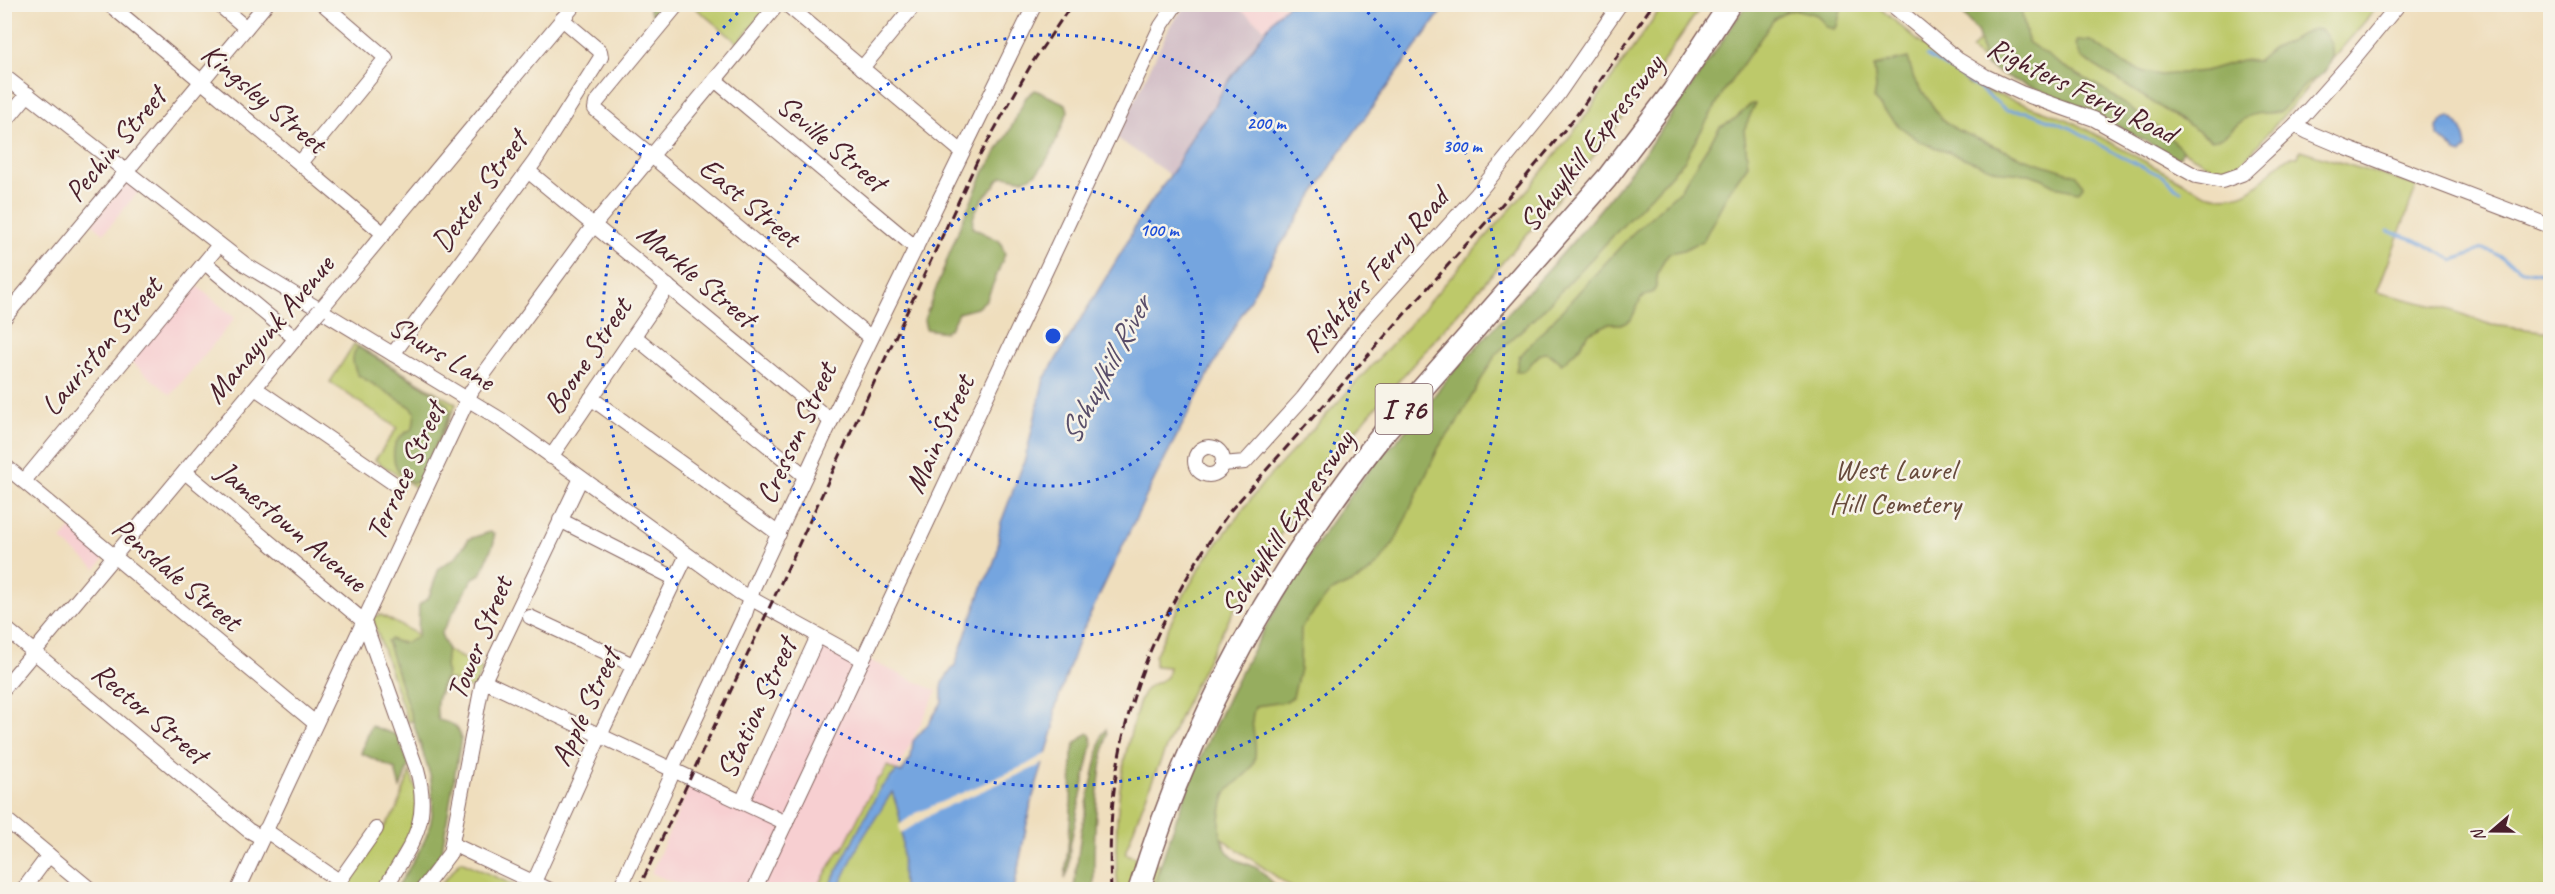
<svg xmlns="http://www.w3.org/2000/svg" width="2555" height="894" viewBox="0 0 2555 894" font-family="Caveat,sans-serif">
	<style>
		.built { fill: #f7cfd1 }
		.industrial { fill: #d2bdc6 }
		.green { fill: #bdc96b; stroke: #84744b; stroke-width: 1.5 }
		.forest { fill: #96ad5f; stroke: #706645; stroke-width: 1.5 }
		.water { fill: #75a5df; stroke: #606285; stroke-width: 1.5 }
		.pier { fill: #efdebd }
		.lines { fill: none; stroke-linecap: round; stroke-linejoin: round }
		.stream { stroke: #75a5df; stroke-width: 3 }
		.minor-casing { stroke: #84625e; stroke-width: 16 }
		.highway-casing { stroke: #84625e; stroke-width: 24 }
		.minor { stroke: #fff; stroke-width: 14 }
		.highway { stroke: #fff; stroke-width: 21 }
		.rail { stroke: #4a1f2b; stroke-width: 3; stroke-dasharray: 9 4.5; stroke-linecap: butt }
		.minor-bridge-casing { stroke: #84625e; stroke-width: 16; stroke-linecap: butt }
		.minor-bridge { stroke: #fff; stroke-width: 14 }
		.ring { fill: none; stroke: #1d4ed8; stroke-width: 3; stroke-dasharray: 3 6 }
		.labels { text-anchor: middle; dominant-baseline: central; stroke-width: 5; stroke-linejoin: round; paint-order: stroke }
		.shield { fill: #f7f3e8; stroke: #7e5f64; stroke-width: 1.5 }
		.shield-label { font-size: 28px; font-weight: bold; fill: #4a1f2b }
		.street-label { font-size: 30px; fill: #4a1f2b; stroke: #f7f3e8 }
		.park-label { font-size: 30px; fill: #674a3b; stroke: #f7f3e8 }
		.water-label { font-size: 32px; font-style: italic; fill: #594e6a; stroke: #f7f3e8 }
		.centre { fill: #1d4ed8; stroke: #f7f3e8; stroke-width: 3 }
		.ring-label { font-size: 18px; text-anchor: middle; font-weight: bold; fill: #1d4ed8; stroke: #f7f3e8; stroke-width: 5; stroke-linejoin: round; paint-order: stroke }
	</style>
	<rect width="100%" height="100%" fill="#f7f3e8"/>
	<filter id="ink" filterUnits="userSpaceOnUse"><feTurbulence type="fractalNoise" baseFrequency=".0167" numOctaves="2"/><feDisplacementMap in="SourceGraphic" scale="12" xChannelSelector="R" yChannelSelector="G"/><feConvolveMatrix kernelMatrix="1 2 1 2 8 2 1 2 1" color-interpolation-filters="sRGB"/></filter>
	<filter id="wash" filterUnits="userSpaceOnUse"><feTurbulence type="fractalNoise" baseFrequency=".008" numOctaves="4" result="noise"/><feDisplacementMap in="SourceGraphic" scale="24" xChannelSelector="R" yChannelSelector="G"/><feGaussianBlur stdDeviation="1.35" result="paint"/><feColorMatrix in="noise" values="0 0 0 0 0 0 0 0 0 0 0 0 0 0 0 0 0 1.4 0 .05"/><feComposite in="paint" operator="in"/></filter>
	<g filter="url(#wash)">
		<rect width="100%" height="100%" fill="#efdebd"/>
		<g class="built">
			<polygon points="1234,5 1288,5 1267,30"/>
			<polygon points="130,182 140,190 104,233 92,223 125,184"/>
			<polygon points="195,284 235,318 171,395 130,361"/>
			<polygon points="71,528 103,556 103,560 96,569 61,540"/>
			<polygon points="820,638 937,691 897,771 887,766 882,776 877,780 842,850 840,850 816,889 688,889 651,873 692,781 741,804"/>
		</g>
		<polygon class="industrial" points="1186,5 1234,5 1267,30 1225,86 1215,105 1195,131 1170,175 1117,138 1170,26"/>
		<g class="green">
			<polygon points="2368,4 2374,11 2243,162 2228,170 2214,168 2081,95 1988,63 1971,50 2008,5"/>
			<polygon points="692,5 770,5 738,43"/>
			<path d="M1663 5H1702L1639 97 1578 176 1347 440C1248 569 1180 698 1126 850V854L1160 865 1153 889 1118 890C1113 831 1119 770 1136 714 1138 706 1141 695 1147 688 1152 683 1161 682 1167 677L1169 667 1155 666V656L1185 593 1204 561 1263 483 1401 334 1529 188 1582 121Z"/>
			<path d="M1750 5H1876L1970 85 2069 120 2205 194C2265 210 2269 152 2298 157L2300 150 2417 186 2377 292 2451 310 2491 325 2550 332V889H1294L1188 815 1215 754 1527 295 1636 168Z"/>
			<polygon points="354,344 456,404 418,489 375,460 397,428 330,382"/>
			<polygon points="381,615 483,669 474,687 469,688 449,679 446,682 446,677 426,727 412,721 408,722 373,620 372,617"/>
			<path d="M887 766 897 771C886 800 901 804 903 831 904 851 902 870 903 889L816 890 840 849 842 850 877 780 882 776Z"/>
			<path d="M410 772C412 779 416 787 417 795 419 830 394 861 377 889L338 890 396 811Z"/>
			<polygon points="461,861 522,889 437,889"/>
		</g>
		<g class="forest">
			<path d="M648 5H670C664 10 659 17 651 14Z"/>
			<path d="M1746 5H1842L1837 26 1834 29 1827 27 1817 15 1798 10 1787 11 1774 19 1724 91 1684 161 1540 313 1496 354 1456 424 1439 447 1395 541 1379 563 1362 578 1330 592 1301 628 1300 669 1293 697 1285 702 1256 706C1246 723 1260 742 1254 761 1250 775 1235 781 1227 792 1223 798 1222 808 1221 814 1218 830 1221 851 1237 860 1244 864 1252 864 1258 869 1266 874 1271 883 1277 889L1153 890C1197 739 1277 589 1373 465 1380 455 1391 448 1399 438 1419 417 1435 393 1454 371 1493 329 1533 287 1571 244 1636 170 1692 87 1746 5Z"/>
			<polygon points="1961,5 2020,5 2028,42 2063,66 2103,89 2166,134 2182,150 2180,157 2176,158 2083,107 2014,80 1985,65 1978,33 1961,11"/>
			<path d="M2313 29 2321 30C2335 43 2337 60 2322 74 2317 79 2310 80 2306 84 2297 93 2289 103 2280 112 2268 114 2256 111 2246 118 2234 126 2226 138 2212 140L2081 57 2076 45 2078 40 2091 41 2122 63 2144 72 2161 75 2205 71 2242 60 2258 61 2272 49Z"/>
			<polygon points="1908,58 1914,79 1941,118 1957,130 2023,158 2077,175 2083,186 2078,192 2060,188 2041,178 2028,174 2001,172 1921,142 1899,126 1874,100 1876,88 1874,66"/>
			<path d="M1035 90 1066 104 1068 111C1061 128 1050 162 1036 173 1022 186 1009 173 1001 177 996 180 996 185 992 188 983 197 970 215 973 228L1000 241 1005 254 987 299 977 308 958 313 951 327 945 332 926 329 924 320 960 226 982 176 1009 132 1026 97Z"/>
			<path d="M1751 104H1755L1744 130 1748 165 1728 193 1703 241 1683 250 1670 253 1664 260 1658 273 1656 287 1653 292 1641 298 1631 320 1623 324H1608L1589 333 1578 349 1563 363 1561 364C1542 343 1538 356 1525 371H1516L1519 357 1632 234 1680 190 1720 127 1735 119Z"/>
			<path d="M358 347 434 393 448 405 450 414 418 482C411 483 407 480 402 475 392 465 390 447 401 436 405 433 409 431 413 428L415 412 411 407 358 375C353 366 350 355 358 347Z"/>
			<path d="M490 532 494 534V542L481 574 473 578 441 634 447 648 445 667 447 674C439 691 434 701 438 720 451 723 458 724 461 738L442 850 438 858 411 889H396C422 846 440 828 430 775L387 641 390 639C401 644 408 644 418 636L419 605 429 597 439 568 455 558 469 539Z"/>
			<polygon points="371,726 397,735 409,765 400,788 395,769 361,753"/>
			<path d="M1106 729 1107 734C1096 786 1093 836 1094 889H1074L1081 832 1102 735Z"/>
			<polygon points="1088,733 1091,735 1092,744 1070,846 1069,869 1065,879 1071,812 1072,755 1075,744"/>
		</g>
		<g class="water">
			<path d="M1288 5H1446L1343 148 1278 249 1216 360 1154 480 1080 636 1055 709 1054 728 1031 803 1014 889H903C901 855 906 824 892 792L859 844 838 889 827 890 880 789 897 771 901 773 911 758 913 741 929 723 942 702V683L955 665 984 582 991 571 997 553 1000 525 1025 459 1044 379 1124 248 1139 219 1174 170 1195 131 1215 105 1225 86 1276 16Z"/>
			<path d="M2450 117C2461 124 2466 135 2467 148L2462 154 2456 152 2438 136 2437 127 2444 119Z"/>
		</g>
		<polygon class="pier" points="1050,751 1043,764 937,811 900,834 899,825 916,813 1026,765"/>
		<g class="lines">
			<g class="stream">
				<path d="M1927 56C1955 72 1982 89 2006 110L2028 112 2071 128 2120 156 2162 176 2181 191"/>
				<polyline points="2388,231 2416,240 2454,260 2483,249 2491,251 2522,270 2550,274"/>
			</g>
		</g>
	</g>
	<g filter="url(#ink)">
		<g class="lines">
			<defs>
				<g id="minor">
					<polyline points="109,4 384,234"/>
					<polyline points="218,4 246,28"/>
					<polyline points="678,4 596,103 595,109 871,338"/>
					<polyline points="786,4 962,152"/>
					<polyline points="1891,4 1957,59 1985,76 2021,93 2094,119 2196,176 2222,181 2242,174 2295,125 2351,62 2399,4"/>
					<polyline points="862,68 915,4"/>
					<polyline points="4,76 246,265 500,419 739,592 863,660"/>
					<polyline points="715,80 916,248"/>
					<polyline points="4,123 28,94"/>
					<polyline points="2295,125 2308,132 2346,148 2550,226"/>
					<polyline points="300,163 386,58 323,4"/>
					<polyline points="528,171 831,421"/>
					<polyline points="205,263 296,339"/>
					<polyline points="320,310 575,4"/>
					<polyline points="4,318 266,4"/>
					<polyline points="634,336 805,476"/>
					<polyline points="393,354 535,161 601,57 600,51 562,19"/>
					<polyline points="255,388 399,487"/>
					<polyline points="591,398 779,534"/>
					<circle cx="1209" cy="461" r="14"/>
					<polyline points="551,457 668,286"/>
					<polyline points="1222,464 1245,462 1303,398 1365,318 1477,194 1558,94 1620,4"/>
					<polyline points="4,465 315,723"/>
					<path d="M185 472 360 618 366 627 417 770C432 824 410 845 384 890"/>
					<polyline points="24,481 219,245"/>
					<polyline points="560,520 674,578"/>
					<polyline points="530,617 633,665"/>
					<polyline points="4,627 248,830 262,838"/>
					<polyline points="484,681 786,823"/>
					<polyline points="4,688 312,319"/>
					<polyline points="742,802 818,636"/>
					<polyline points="4,818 91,890"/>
					<polyline points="265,830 339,881"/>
					<polyline points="452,844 550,890"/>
					<polyline points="534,882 604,727 687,555"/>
					<polyline points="23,890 49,855"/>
					<polyline points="238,890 472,390 594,225 778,4"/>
					<polyline points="333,890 376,829"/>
					<polyline points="422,890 450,853 482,685 581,478"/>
					<polyline points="619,890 670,779 675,762 745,614 754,586 831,421 1035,4"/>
					<polyline points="754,890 1161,26 1176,4"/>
				</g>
				<path id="highway" d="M1139 890C1192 717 1274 571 1386 430L1607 178 1673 91 1730 4"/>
			</defs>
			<use href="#minor" class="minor-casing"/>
			<use href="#highway" class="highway-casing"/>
			<use href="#minor" class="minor"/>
			<use href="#highway" class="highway"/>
			<g class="rail">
				<polyline points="638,890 979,157 1032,63 1072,4"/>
				<path d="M1111 890C1104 741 1145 631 1230 511L1519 185 1576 116 1653 4"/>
			</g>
			<defs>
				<polyline id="minor-bridge" points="312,319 320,310"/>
			</defs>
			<use href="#minor-bridge" class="minor-bridge-casing"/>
			<use href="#minor-bridge" class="minor-bridge"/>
		</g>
	</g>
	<g class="ring">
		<circle cx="1053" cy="336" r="150"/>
		<circle cx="1053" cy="336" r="301"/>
		<path d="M1361 6A451 451 0 1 1 745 6"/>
	</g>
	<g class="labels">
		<rect class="shield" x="1375.5" y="384" width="57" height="50" rx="4.5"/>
		<g class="shield-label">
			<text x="1404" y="409">I 76</text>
		</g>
		<g class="street-label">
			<text transform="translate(2082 90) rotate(26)">Righters Ferry Road</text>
			<text transform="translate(264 98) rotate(40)">Kingsley Street</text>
			<text transform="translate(832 143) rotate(40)">Seville Street</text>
			<text transform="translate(1591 143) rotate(-52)">Schuylkill Expressway</text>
			<text transform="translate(115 144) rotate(-50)">Pechin Street</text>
			<text transform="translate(479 191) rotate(-54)">Dexter Street</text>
			<text transform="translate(750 202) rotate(40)">East Street</text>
			<text transform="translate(1375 270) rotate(-49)">Righters Ferry Road</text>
			<text transform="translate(697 275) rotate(40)">Markle Street</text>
			<text transform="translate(269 329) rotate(-50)">Manayunk Avenue</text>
			<text transform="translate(101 346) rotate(-50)">Lauriston Street</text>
			<text transform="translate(442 353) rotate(31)">Shurs Lane</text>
			<text transform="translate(587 356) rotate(-56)">Boone Street</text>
			<text transform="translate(796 433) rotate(-65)">Cresson Street</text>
			<text transform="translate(939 434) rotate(-65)">Main Street</text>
			<text transform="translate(405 471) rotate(-65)">Terrace Street</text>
			<text transform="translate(1287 523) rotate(-56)">Schuylkill Expressway</text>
			<text transform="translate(292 526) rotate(40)">Jamestown Avenue</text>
			<text transform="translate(177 574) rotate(40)">Pensdale Street</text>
			<text transform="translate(479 638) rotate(-68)">Tower Street</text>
			<text transform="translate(585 707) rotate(-65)">Apple Street</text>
			<text transform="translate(756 708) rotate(-65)">Station Street</text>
			<text transform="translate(150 713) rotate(40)">Rector Street</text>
		</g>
		<g class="park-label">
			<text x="1895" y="469">West Laurel<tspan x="1895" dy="34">Hill Cemetery</tspan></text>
		</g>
		<g class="water-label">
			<text transform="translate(1105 370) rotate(-62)">Schuylkill River</text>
		</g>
	</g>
	<circle cx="1053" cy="336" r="9" class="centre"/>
	<g class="ring-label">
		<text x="1266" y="129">200 m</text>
		<text x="1462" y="152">300 m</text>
		<text x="1159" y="236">100 m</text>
	</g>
	<rect width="2555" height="894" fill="none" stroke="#f7f3e8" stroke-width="24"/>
	<g transform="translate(2492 831) rotate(250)" stroke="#f7f3e8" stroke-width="4.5" paint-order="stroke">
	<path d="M0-4.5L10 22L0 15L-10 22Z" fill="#4a1f2b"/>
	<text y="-9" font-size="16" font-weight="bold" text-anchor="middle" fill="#4a1f2b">N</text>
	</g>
</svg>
